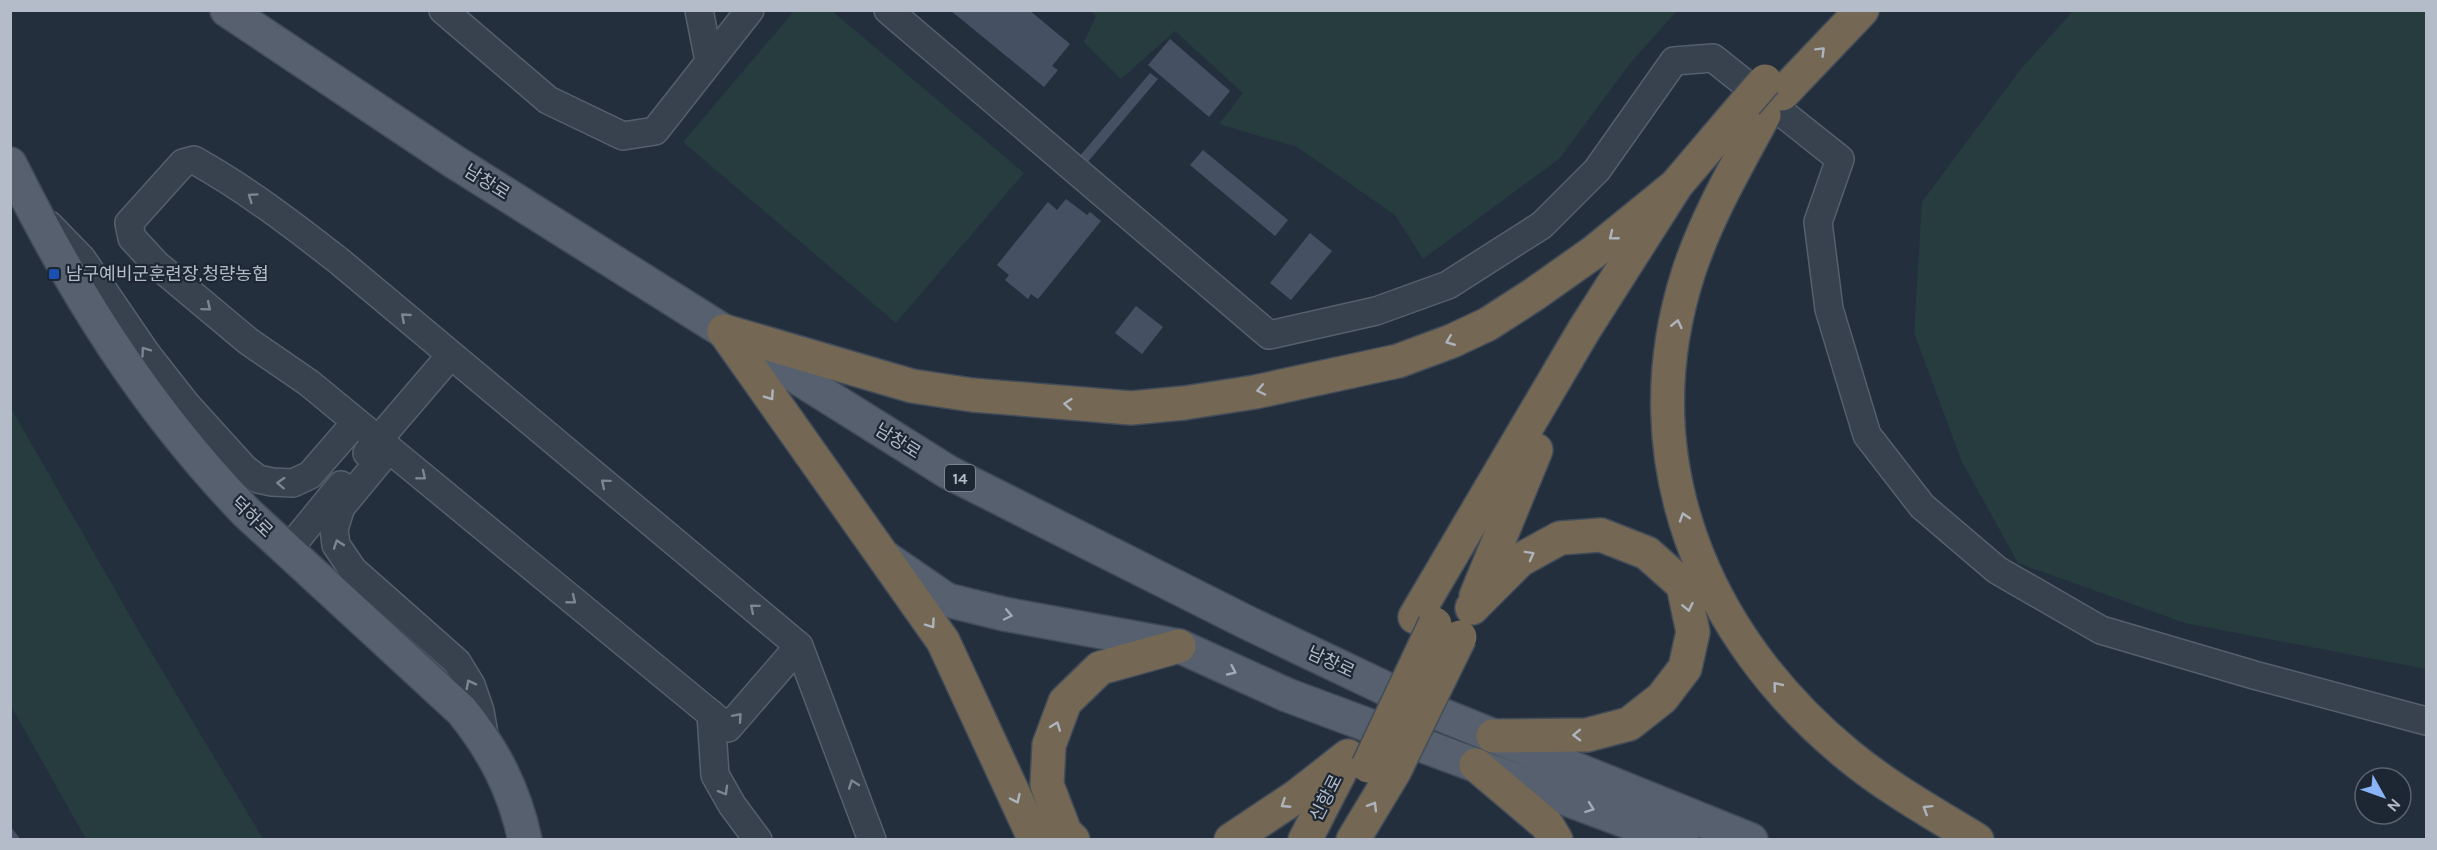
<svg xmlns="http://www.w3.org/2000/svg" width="2437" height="850" viewBox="0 0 2437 850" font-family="Karla,'Noto Sans KR',sans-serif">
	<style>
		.green { fill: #263c3f }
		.building { fill: #455162 }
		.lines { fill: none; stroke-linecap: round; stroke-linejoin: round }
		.minor-casing { stroke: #565f6c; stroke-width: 30 }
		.major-casing { stroke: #414a57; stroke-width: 36 }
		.highway-casing { stroke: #434c59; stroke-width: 36 }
		.minor { stroke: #38414e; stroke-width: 27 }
		.major { stroke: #56606e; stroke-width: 33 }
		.highway { stroke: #746855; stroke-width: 33 }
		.highway-bridge-casing { stroke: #434c59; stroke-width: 36; stroke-linecap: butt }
		.highway-bridge { stroke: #746855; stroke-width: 33 }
		.oneway { stroke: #aeb4bd }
		.oneway2 { stroke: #7c8592 }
		.oneway3 { stroke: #a1aab7 }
		.transit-dot { fill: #1a4fb4; stroke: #1d2633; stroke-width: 2 }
		.labels { text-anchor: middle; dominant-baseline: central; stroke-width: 4.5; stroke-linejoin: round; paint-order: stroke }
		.shield { fill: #1d2633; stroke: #878f9c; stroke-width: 1.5 }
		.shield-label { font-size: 16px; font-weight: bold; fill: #b4bcc9 }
		.street-label { font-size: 18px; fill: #b4bcc9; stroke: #1d2633 }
		.poi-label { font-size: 18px; fill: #b4bcc9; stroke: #1d2633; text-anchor: start }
	</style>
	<rect width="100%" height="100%" fill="#242f3e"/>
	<g class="green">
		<polygon points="794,11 832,11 1024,173 896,323 683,142"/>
		<polygon points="1090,11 1677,11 1632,61 1559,159 1423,259 1395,215 1297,147 1219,124 1243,93 1175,31 1121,79 1084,42 1096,16"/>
		<polygon points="2073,11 2426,11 2426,669 2185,623 2018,563 1962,462 1914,333 1922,202 2020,70"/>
		<polygon points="11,408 145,642 263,839 86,839 11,706"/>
	</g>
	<g class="building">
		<polygon points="950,10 1029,10 1070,44 1052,66 1058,70 1044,87"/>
		<polygon points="1170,39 1230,91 1209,117 1148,65"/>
		<polygon points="1150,73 1158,79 1086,164 1079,157"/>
		<polygon points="1203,150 1288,220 1275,236 1190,165"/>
		<polygon points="1066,199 1087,215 1090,212 1101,221 1038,299 1031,294 1028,299 1005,280 1009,275 997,265 1048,202 1057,210"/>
		<polygon points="1310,233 1332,251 1291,300 1270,283"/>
		<polygon points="1136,306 1163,327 1142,354 1115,333"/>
		<polygon points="10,826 21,840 10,840"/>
	</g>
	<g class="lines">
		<defs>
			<g id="minor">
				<polyline points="443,10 548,100 623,136 655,131 750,10"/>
				<polyline points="699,10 709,61"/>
				<polyline points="888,10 1269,335 1376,311 1448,285 1542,225 1597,170 1674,61 1713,58 1840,159 1818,222 1829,309 1867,435 1922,506 1997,570 2101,630 2254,675 2426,721"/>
				<polyline points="49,225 82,259 146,353 186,404 244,468 258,479 272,482 293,483 310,475 356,422"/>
				<polyline points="389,449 341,507 334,529 336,545 353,570 457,662 471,685 480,711 485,740"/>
				<polyline points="367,453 450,356"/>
				<polyline points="288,550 341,485"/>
				<path d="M799 646 728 728 309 383 248 341 156 264 132 238 129 223 183 163 194 160C246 189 293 225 339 261L799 646 872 840"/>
				<polyline points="711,714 715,775 732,805 758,840"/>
			</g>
			<g id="major">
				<polyline points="227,10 453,161 948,472 1248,623 1437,713 1751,840"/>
				<path d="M10 164C74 293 145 407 246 512L462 711C494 751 514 789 525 840"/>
				<polyline points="886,558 947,600 1004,614 1179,646 1287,695 1671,838 1682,840"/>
			</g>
			<g id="highway">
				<polyline points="1782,94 1862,10"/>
				<path d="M1764 115C1736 167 1706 218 1688 274 1629 459 1703 636 1848 755 1888 788 1933 813 1977 840"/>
				<polyline points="724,331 912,386 972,395 1131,408 1184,403 1255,392 1398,361 1452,341 1488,324 1533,295 1594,252 1675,186"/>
				<polyline points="724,331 943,641 1035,840"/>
				<polyline points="1476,596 1536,450"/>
				<polyline points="1472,608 1520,560 1560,538 1601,535 1647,553 1683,585 1693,632 1685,668 1662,698 1629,724 1587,735 1493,736"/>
				<polyline points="1415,617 1584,330 1677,184 1746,103"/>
				<polyline points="1476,765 1547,825 1556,840"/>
				<polyline points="1073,840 1065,832 1047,785 1049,745 1065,702 1100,668 1179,646"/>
				<polyline points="1231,840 1297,796 1348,756"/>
				<polyline points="1305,840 1343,766"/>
				<polyline points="1353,840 1394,772"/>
			</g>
		</defs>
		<use href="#minor" class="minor-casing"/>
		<use href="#major" class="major-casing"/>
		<use href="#highway" class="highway-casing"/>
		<use href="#minor" class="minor"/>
		<use href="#major" class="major"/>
		<use href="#highway" class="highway"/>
		<defs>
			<g id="highway-bridge">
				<polyline points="1746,103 1765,81"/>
				<polyline points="1368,766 1435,624"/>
				<polyline points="1394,772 1460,637"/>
			</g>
		</defs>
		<use href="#highway-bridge" class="highway-bridge-casing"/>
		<use href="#highway-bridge" class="highway-bridge"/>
	</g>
	<defs><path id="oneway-chevron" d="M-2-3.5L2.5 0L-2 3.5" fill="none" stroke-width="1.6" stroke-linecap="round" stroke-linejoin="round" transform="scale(1.5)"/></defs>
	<g class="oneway">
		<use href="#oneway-chevron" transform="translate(1821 51) rotate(-45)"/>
		<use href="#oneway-chevron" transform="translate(1613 236) rotate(141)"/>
		<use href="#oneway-chevron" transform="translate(1677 324) rotate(-77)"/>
		<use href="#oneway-chevron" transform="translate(1450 341) rotate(158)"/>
		<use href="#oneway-chevron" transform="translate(1261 390) rotate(168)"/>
		<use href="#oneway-chevron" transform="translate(770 396) rotate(55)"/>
		<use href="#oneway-chevron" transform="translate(1068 404) rotate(-175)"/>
		<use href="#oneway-chevron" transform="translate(1684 517) rotate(-108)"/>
		<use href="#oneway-chevron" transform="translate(1530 555) rotate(-29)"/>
		<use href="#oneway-chevron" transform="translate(1688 607) rotate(78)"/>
		<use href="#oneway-chevron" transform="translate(931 624) rotate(55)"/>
		<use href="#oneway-chevron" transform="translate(1777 686) rotate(-129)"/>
		<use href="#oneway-chevron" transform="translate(1056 726) rotate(-70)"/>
		<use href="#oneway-chevron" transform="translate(1577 735) rotate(179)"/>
		<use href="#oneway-chevron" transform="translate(1016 799) rotate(65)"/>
		<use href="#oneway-chevron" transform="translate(1285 804) rotate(147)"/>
		<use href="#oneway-chevron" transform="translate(1373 806) rotate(-59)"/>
		<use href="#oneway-chevron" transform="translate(1927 809) rotate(-148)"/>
	</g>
	<g class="oneway2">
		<use href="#oneway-chevron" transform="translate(252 197) rotate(-145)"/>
		<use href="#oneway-chevron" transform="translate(207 307) rotate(40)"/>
		<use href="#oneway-chevron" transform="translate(405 317) rotate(-139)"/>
		<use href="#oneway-chevron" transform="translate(145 351) rotate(-126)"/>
		<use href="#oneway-chevron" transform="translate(422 476) rotate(39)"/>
		<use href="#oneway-chevron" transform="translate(281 483) rotate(-177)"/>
		<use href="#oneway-chevron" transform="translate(605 483) rotate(-140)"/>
		<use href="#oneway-chevron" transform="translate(338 544) rotate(-109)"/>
		<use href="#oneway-chevron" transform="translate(572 600) rotate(39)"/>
		<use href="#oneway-chevron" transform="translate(754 608) rotate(-140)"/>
		<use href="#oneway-chevron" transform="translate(470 684) rotate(-117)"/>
		<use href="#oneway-chevron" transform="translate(738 717) rotate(-49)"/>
		<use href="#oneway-chevron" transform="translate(853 784) rotate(-110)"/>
		<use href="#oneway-chevron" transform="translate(724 791) rotate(60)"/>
	</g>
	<g class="oneway3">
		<use href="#oneway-chevron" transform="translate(1008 615) rotate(12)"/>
		<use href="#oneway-chevron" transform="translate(1232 671) rotate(25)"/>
		<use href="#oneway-chevron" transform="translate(1590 808) rotate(20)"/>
	</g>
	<rect class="transit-dot" x="48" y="268" width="12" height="12" rx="3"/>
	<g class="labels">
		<rect class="shield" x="945" y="465" width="30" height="26" rx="4.5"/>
		<g class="shield-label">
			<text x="960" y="478">14</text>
		</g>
		<g class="street-label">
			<text transform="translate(487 182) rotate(32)">남창로</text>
			<text transform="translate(898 441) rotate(32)">남창로</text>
			<text transform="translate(252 517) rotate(44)">덕하로</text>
			<text transform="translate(1331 662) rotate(25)">남창로</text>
			<text transform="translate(1326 798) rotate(-63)">신항로</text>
		</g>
		<g class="poi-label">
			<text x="66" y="274">남구예비군훈련장,청량농협</text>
		</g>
	</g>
	<rect width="2437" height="850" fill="none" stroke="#b4bcc9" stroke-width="24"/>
	<g transform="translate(2383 796) rotate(130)"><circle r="28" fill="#1d2633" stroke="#59626f" stroke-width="1.5"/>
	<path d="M0-4.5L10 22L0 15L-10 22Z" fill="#8ab4f8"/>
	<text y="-9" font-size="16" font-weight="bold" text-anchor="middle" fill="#b4bcc9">N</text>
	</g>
</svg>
